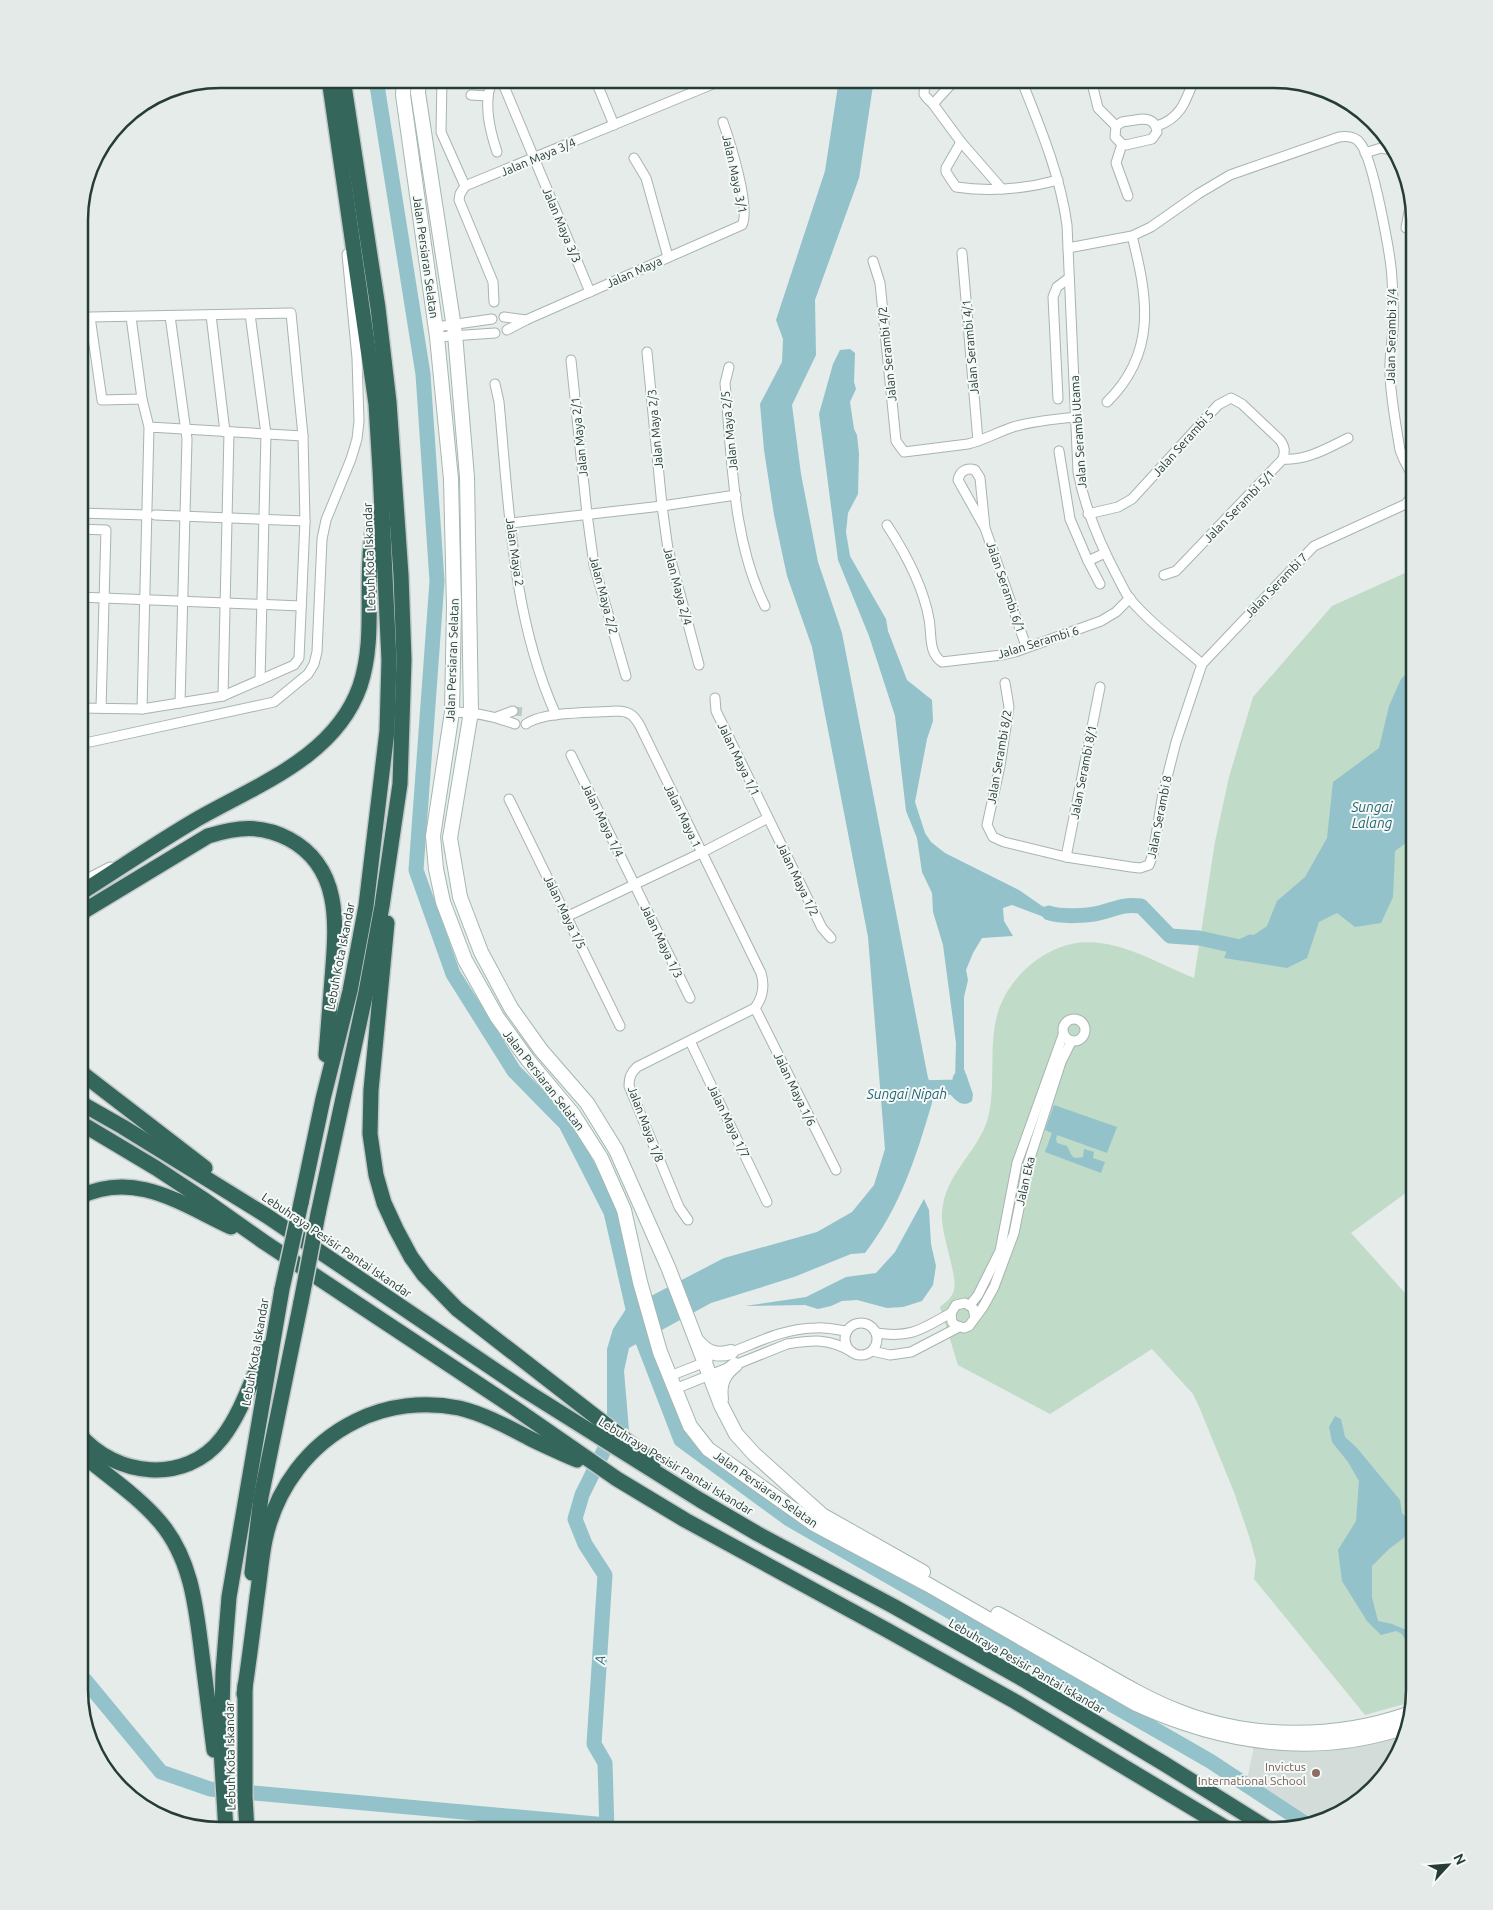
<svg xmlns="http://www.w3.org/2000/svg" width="1493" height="1910" viewBox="0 0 1493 1910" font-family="Ubuntu,sans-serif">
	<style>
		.built { fill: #d3dcd8 }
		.green { fill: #c0dbc8 }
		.water { fill: #93c2cb }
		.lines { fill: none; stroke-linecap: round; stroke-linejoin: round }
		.river { stroke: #93c2cb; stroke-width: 15 }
		.street-tunnel { stroke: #bfc9c5; stroke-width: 9; stroke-dasharray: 9 4.5; stroke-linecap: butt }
		.street-casing { stroke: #a8b4b0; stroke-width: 11 }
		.secondary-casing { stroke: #a4b7b1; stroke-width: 16 }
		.highway-casing { stroke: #c2c8c7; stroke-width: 18 }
		.street { stroke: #fff; stroke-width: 9 }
		.secondary { stroke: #fff; stroke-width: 14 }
		.highway { stroke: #34665c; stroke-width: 15 }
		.highway-bridge-casing { stroke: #c2c8c7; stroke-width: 18; stroke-linecap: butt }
		.highway-bridge { stroke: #34665c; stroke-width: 15 }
		.education-dot { fill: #8d6e63; stroke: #f5f9f7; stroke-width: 2 }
		.labels { text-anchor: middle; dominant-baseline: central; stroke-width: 4; stroke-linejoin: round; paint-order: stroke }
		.street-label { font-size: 12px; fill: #263c37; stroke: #f5f9f7 }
		.education-label { font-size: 12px; fill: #785e54; stroke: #f5f9f7; text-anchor: end }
		.water-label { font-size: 14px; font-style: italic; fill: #266573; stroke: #f5f9f7 }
		.rim { fill: none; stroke: #263c37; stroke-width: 2.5 }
	</style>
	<rect width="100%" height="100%" fill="#e5ece9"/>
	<polygon class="built" points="1403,1734 1396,1761 1352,1808 1303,1822 1246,1785 1254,1746 1305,1751 1359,1746"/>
	<path class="green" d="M1414 569V1187L1351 1233 1414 1303V1691L1411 1702 1365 1715 1254 1579 1256 1561 1250 1539 1234 1492 1200 1409 1193 1394 1152 1349 1050 1414 958 1365 940 1307C946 1302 952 1298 954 1290 958 1274 940 1234 942 1212 945 1173 978 1153 988 1118 996 1087 989 1051 996 1020 1000 999 1014 979 1029 966 1086 917 1138 955 1194 978L1215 842 1229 777 1253 697 1332 606Z"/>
	<g class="water">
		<path d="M839 79H874L859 178 815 300 816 355 792 405 801 474 818 562 842 633 928 1078 933 1088 932 1103C916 1157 900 1208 865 1253L851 1254 794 1277 711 1303 629 1348 624 1371 629 1430 626 1435 607 1420V1349L613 1329 626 1309 724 1258 817 1232 852 1212 874 1185 885 1149 868 937 812 647 787 576 774 515 764 450 760 404 782 362 783 339 776 320 825 171Z"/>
		<path d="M850 349 855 353 854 382 856 389 850 402 854 429 857 435 859 454 858 494 848 513 846 532 850 556 886 619 888 631 907 680 932 700 933 721 927 739 915 802 925 833 931 842 945 853 1019 890 1042 906 1068 915 1052 920 1012 905 1003 908 1004 921 1013 936 982 938 973 953 966 970 968 980 964 997V1069L973 1094 972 1101C963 1108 956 1101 949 1093V1083L955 1080 956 1043 943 945 933 912 932 893 922 872 917 838 906 811 895 716 869 636 838 560 819 414 833 364 840 350Z"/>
		<polygon points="1414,666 1414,737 1412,744 1414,749 1414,837 1395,851 1393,897 1381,923 1355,927 1337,913 1319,922 1307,958 1287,968 1224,958 1228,948 1245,941 1267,926 1277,901 1305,877 1327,838 1333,782 1379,748 1389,706 1401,679"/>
		<polygon points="1054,1105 1117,1127 1107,1153 1057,1135 1056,1139 1057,1143 1067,1146 1072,1156 1075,1158 1083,1157 1084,1149 1094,1152 1093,1158 1105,1162 1101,1173 1045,1152 1052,1133 1045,1130"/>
		<polygon points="924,1199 929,1210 931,1244 936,1266 933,1285 922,1301 903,1307 887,1308 857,1300 842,1301 831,1306 818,1309 805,1305 745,1306 806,1297 846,1277 876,1273 895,1252"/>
		<polygon points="1335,1416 1341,1419 1345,1437 1357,1448 1400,1500 1402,1513 1412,1524 1409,1534 1389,1549 1372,1566 1372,1597 1378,1621 1392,1624 1404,1629 1411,1627 1414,1619 1414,1656 1402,1634 1396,1631 1381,1635 1367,1621 1342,1581 1338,1550 1356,1521 1359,1481 1348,1462 1332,1442 1329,1427"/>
	</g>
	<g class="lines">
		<g class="river">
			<polyline points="376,79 423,374 437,581 416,870 453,974 514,1071 566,1124 611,1212 637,1326 681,1440 789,1519 1210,1761 1303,1822"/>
			<path d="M1049 913C1061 917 1087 916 1099 913 1117 909 1120 904 1141 906L1170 936 1199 938 1240 947 1251 942"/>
			<polyline points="914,1088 960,1087 960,1079"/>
			<polyline points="79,1680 85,1680 161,1772 210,1789 607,1825"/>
			<polyline points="607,1831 605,1763 594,1744 605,1575 585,1544 575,1519 582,1495 613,1432"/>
		</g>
		<polyline class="street-tunnel" points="513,711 526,712"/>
		<defs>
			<g id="street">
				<polyline points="442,79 441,132 465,186"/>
				<path d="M493 79C482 101 490 131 497 152"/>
				<polyline points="501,79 590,292"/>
				<polyline points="595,79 614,125"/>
				<polyline points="690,79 695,91"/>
				<polyline points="925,79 924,94 926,97 933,104 961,142 1002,189"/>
				<path d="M1021 79C1040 127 1060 174 1067 225L1078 472C1085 509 1099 542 1117 576 1121 583 1125 593 1130 599 1151 624 1178 643 1202 664"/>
				<polyline points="1091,79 1098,108 1116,126"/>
				<polyline points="471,95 488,96"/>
				<polyline points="933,104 956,79"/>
				<path d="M1142 119C1151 119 1156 123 1157 132L1152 139 1126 145 1122 144 1115 137 1116 126 1122 122Z"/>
				<path d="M1157 126C1181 118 1186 101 1194 79"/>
				<path d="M961 142 946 168V172L956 187C990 192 1025 189 1058 180"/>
				<polyline points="1122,144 1116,163 1128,196"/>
				<polyline points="1365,153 1381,148 1393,150"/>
				<polyline points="634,158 646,178 668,257"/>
				<polyline points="1406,228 1410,206"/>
				<path d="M1068 248 1132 236 1151 227 1198 194 1230 175 1339 137C1347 136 1355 136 1360 143 1373 157 1391 257 1392 279 1393 296 1394 313 1393 329 1392 344 1389 359 1390 375 1391 400 1396 425 1400 450L1404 460 1414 479"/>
				<polyline points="962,253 978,441"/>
				<path d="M873 261 880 283 896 441 904 452 968 444C984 440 998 432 1013 427 1033 421 1055 419 1076 417"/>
				<polyline points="494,302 493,282 459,200 460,194 465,186 725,79"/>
				<polyline points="250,314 266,434 260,680"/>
				<polyline points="211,315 225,432"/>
				<polyline points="170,316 187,439 180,703"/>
				<polyline points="131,317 142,399"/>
				<polyline points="504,317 526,320"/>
				<polyline points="436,327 492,319"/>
				<path d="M507 330 526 320 742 225C751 208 730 142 723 122"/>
				<polyline points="437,337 495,333"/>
				<polyline points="647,352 662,506 668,549 699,665"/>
				<polyline points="571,360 587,514 594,565 626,676"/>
				<path d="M729 367 725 383C732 456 732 540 765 606"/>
				<path d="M495 384 499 402C509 507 512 618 556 715"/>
				<polyline points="1058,399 1053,297 1057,287 1069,278"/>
				<path d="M1107 402C1157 353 1148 298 1132 236"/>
				<polyline points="1059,451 1070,519 1088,561 1100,584"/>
				<path d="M1283 459C1306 461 1328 448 1348 438"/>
				<polyline points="79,513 146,515"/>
				<path d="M1088 514 1118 507 1132 499 1218 405 1231 398 1242 404 1280 440C1285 447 1285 451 1283 459L1176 571 1164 575"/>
				<polyline points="155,515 305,521"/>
				<polyline points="511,523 662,506 736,495"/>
				<path d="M887 525C906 554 923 585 929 619 932 634 928 653 942 662L1002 655 1015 652 1101 621 1116 612 1130 598"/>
				<path d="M985 528 980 478 975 470C967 467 960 471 958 480L985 528 1026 646"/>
				<polyline points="79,529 106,530 101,708"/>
				<polyline points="1088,561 1105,553"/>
				<polyline points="79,597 301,606"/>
				<polyline points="1005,683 1009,707 1000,766 987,825 993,837 1004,842 1066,857 1131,867 1140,868 1149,865 1153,854 1163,793 1176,742 1202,664 1314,546 1406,504 1414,493"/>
				<polyline points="223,696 229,432"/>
				<polyline points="715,698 716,711 822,928 831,938"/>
				<polyline points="79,708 142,709 223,696 294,665 299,658 305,521 303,436"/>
				<polyline points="142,709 149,427 303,436 291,313 90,317 102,400 142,399 149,427"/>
				<path d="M452 712C474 712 494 716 515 724"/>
				<polyline points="497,717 513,711"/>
				<path d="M526 724C543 711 594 713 616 711 629 711 634 715 640 726L761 973C765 986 763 997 755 1008L637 1067C631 1073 629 1077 629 1086L679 1207 688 1220"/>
				<polyline points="79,741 90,742 274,702 308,674 314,664 317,652 322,539 326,520 351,459 357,439 359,421 357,358 347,254"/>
				<polyline points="571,755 690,998"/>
				<polyline points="509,799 620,1026"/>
				<polyline points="1066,857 1100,687"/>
				<polyline points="79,883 110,867"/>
				<polyline points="566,917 701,853 768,818"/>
				<polyline points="755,1008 836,1170"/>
				<circle cx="1074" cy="1030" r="11"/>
				<polyline points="690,1041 767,1202"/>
				<polyline points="970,1305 978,1295 1000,1251 1017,1163 1063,1035"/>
				<polyline points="975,1318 973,1308 965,1303 956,1305 951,1313 952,1322 955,1325 964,1328 969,1326 983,1307 994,1287 1014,1233 1028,1164 1061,1062 1071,1042"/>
				<circle cx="861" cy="1339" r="16"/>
				<path d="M876 1333C912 1338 920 1330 951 1313"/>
				<polyline points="872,1351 890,1355 911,1352 959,1327"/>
				<path d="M727 1354C756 1343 784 1328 816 1328 827 1327 836 1330 847 1331"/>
				<polyline points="670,1376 708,1361"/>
				<path d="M675 1389 787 1344C813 1340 829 1338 852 1352"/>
			</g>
			<g id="secondary">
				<path d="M404 79 403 95 437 337 451 479 454 606 452 712 433 836 436 869 443 902 465 960 497 1017 528 1060 573 1114 601 1158 624 1210 640 1282 660 1352 690 1426 708 1449 814 1524 927 1584 1136 1704C1221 1743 1314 1758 1405 1727"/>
				<polyline points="419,79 418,93 455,334 467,477 471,712 450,838 460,897 481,952 511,1008 541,1050 587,1103 616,1150 668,1267 721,1405 736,1434 754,1454 822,1515 923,1572"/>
				<path d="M698 1342C707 1353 717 1356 731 1352"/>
				<path d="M721 1399C719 1384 723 1374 735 1365"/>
				<path d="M998 1614C1029 1631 1060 1649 1091 1666 1119 1682 1147 1699 1178 1711 1251 1740 1335 1739 1408 1714"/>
			</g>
			<g id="highway">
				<path d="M79 894C117 870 155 844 194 821 254 786 335 758 360 686 374 644 367 601 370 558 370 545 373 531 375 517"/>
				<path d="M79 914 208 836C237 827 261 824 289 839 343 868 336 927 332 979 330 1004 328 1030 326 1055"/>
				<polyline points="387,923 371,1090 370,1134 376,1175 384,1203 396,1229 411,1257 424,1275 457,1309 654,1462"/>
				<polyline points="79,1071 205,1168"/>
				<polyline points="79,1102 123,1127 267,1216 526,1391 700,1500 758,1534 893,1606 1026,1681 1163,1763 1272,1831"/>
				<polyline points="79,1122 156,1168 203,1199 264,1242 513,1407 617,1479 685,1520 885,1629 1016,1702 1231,1831"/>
				<path d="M79 1197C135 1170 180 1203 231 1227"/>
				<polyline points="301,1203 323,1099 350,991 366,906 387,731 389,660 380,469 376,404 329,79"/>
				<polyline points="318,1214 366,992 382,906 400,784 404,660 401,575 389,402 378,308 343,79"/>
				<path d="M79 1434C115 1477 186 1485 222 1438 242 1412 252 1378 266 1348"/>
				<path d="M79 1452C106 1475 137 1495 160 1522 192 1560 196 1608 202 1655 206 1687 210 1719 214 1750"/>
				<polyline points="252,1573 261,1497 301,1302"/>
				<polyline points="245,1685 245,1797 247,1831"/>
				<path d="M244 1694C249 1662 253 1629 257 1597 260 1578 261 1559 265 1540 276 1488 309 1444 356 1421 387 1405 425 1401 459 1408 484 1414 506 1426 529 1438 545 1446 561 1453 577 1460"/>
				<polyline points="226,1831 221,1749 223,1672 229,1597 282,1289"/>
			</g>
		</defs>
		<use href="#street" class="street-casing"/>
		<use href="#secondary" class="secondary-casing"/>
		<use href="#highway" class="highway-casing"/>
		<use href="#street" class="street"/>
		<use href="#secondary" class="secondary"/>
		<use href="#highway" class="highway"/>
		<defs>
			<g id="highway-bridge">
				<polyline points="282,1289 301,1203"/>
				<polyline points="301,1302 318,1214"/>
			</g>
		</defs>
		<use href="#highway-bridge" class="highway-bridge-casing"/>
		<use href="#highway-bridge" class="highway-bridge"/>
	</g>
	<circle class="education-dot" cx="1316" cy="1773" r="5"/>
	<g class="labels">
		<g class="street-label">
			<text transform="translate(538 157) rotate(-23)">Jalan Maya 3/4</text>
			<text transform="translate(735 174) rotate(78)">Jalan Maya 3/1</text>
			<text transform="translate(562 225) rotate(67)">Jalan Maya 3/3</text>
			<text transform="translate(426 257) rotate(82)">Jalan Persiaran Selatan</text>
			<text transform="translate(634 272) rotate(-24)">Jalan Maya</text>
			<text transform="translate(1391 336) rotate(-89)">Jalan Serambi 3/4</text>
			<text transform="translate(970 347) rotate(-95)">Jalan Serambi 4/1</text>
			<text transform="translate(887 354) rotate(-96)">Jalan Serambi 4/2</text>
			<text transform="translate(655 429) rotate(-95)">Jalan Maya 2/3</text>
			<text transform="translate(729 431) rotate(-96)">Jalan Maya 2/5</text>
			<text transform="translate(1078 432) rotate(-94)">Jalan Serambi Utama</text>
			<text transform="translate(579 437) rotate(-96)">Jalan Maya 2/1</text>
			<text transform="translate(1183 443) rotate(-48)">Jalan Serambi 5</text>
			<text transform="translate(1239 506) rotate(-46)">Jalan Serambi 5/1</text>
			<text transform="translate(515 552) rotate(82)">Jalan Maya 2</text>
			<text transform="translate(369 557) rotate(-92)">Lebuh Kota Iskandar</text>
			<text transform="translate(1276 585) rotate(-46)">Jalan Serambi 7</text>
			<text transform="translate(678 586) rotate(75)">Jalan Maya 2/4</text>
			<text transform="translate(1006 587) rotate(71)">Jalan Serambi 6/1</text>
			<text transform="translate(604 595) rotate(75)">Jalan Maya 2/2</text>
			<text transform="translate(1038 642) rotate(-17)">Jalan Serambi 6</text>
			<text transform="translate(452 660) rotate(-88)">Jalan Persiaran Selatan</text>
			<text transform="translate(999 757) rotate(-80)">Jalan Serambi 8/2</text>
			<text transform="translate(739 759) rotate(64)">Jalan Maya 1/1</text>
			<text transform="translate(1083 772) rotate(-79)">Jalan Serambi 8/1</text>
			<text transform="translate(683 816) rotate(64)">Jalan Maya 1</text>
			<text transform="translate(1159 817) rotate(-79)">Jalan Serambi 8</text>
			<text transform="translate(603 820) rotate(64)">Jalan Maya 1/4</text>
			<text transform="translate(798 879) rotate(64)">Jalan Maya 1/2</text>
			<text transform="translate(565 912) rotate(64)">Jalan Maya 1/5</text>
			<text transform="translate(662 941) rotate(64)">Jalan Maya 1/3</text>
			<text transform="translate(340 956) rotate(-79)">Lebuh Kota Iskandar</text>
			<text transform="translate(544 1080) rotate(52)">Jalan Persiaran Selatan</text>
			<text transform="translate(795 1089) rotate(64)">Jalan Maya 1/6</text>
			<text transform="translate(729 1121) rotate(64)">Jalan Maya 1/7</text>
			<text transform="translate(646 1124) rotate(69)">Jalan Maya 1/8</text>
			<text transform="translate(1025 1181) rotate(-77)">Jalan Eka</text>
			<text transform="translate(337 1245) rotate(34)">Lebuhraya Pesisir Pantai Iskandar</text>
			<text transform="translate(255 1352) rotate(-80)">Lebuh Kota Iskandar</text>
			<text transform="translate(676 1466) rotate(31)">Lebuhraya Pesisir Pantai Iskandar</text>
			<text transform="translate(766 1489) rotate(35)">Jalan Persiaran Selatan</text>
			<text transform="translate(1027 1666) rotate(30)">Lebuhraya Pesisir Pantai Iskandar</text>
			<text transform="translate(230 1756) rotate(-91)">Lebuh Kota Iskandar</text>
		</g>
		<g class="education-label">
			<text x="1306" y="1766">Invictus<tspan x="1306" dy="14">International School</tspan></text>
		</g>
		<g class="water-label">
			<text x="1372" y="807">Sungai<tspan x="1372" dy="16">Lalang</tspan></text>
			<text x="907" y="1094">Sungai Nipah</text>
			<text transform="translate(600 1660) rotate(-86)">A</text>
		</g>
	</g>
	<path d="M0 0H1493V1910H0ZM220 88H1274A132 132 0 0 1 1406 220V1690A132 132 0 0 1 1274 1822H220A132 132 0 0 1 88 1690V220A132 132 0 0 1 220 88Z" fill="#e4eae8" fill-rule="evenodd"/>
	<path class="rim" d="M220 88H1274A132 132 0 0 1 1406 220V1690A132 132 0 0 1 1274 1822H220A132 132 0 0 1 88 1690V220A132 132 0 0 1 220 88Z"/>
	<g transform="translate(1448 1865) rotate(64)" stroke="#f5f9f7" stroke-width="4" paint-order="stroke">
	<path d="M0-4L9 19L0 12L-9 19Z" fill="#263c37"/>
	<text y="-8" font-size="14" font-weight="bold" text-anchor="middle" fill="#263c37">N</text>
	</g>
</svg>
